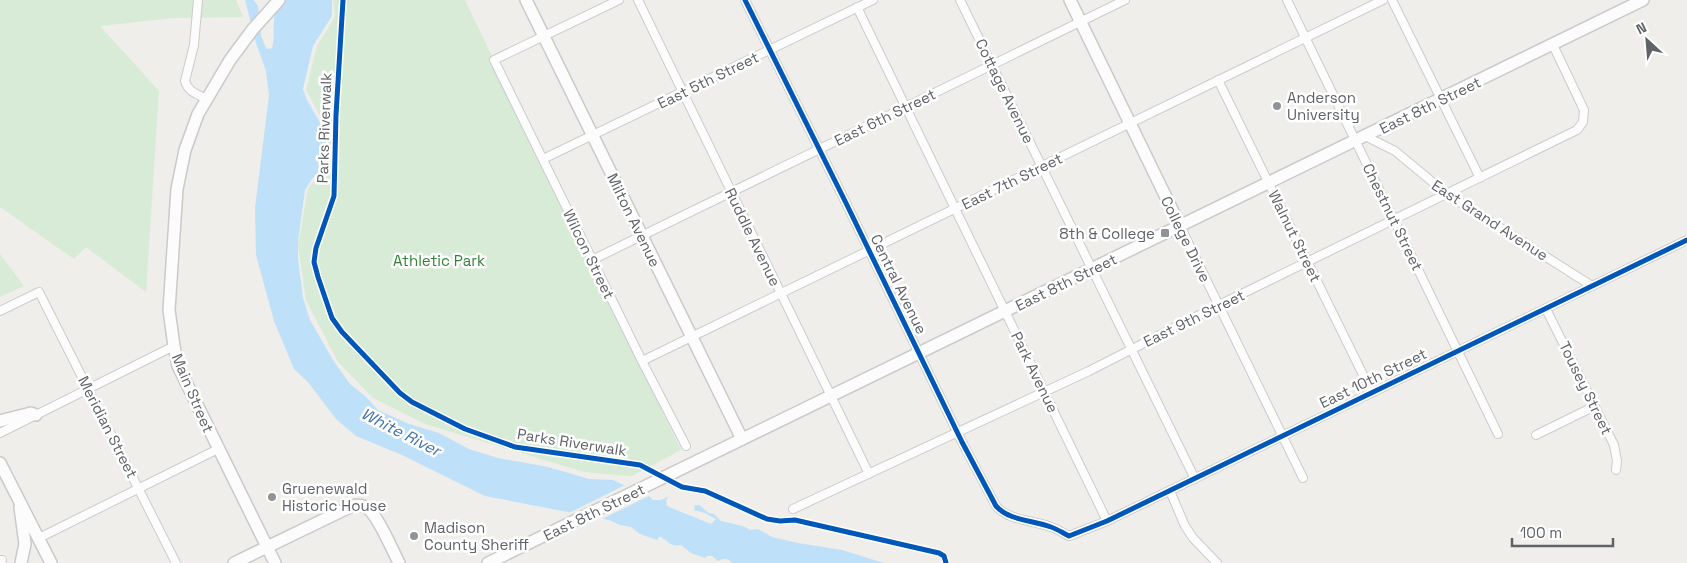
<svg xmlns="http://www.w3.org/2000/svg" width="1687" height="563" viewBox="0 0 1687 563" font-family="'Space Grotesk',sans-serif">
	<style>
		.green { fill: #d8ebd6 }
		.water { fill: #bfe0f9 }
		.pier { fill: #efeeea }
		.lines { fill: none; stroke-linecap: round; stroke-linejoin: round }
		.street-casing { stroke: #cbcccc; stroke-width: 10 }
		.secondary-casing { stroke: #cacacb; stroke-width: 14 }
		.street { stroke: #fdfcfc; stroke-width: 8 }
		.secondary { stroke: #fdfcfc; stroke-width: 11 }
		.cycleway-casing { stroke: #fff; stroke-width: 8 }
		.cycleway { stroke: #0057b8; stroke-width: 5 }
		.poi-dot { fill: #919496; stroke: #fff; stroke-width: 2 }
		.labels { text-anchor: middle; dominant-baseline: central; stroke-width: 5; stroke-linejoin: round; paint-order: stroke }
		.street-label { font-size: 15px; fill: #5f6368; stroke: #fff }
		.poi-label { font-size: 15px; fill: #5f6368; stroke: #fff; text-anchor: start }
		.park-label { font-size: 15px; fill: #348238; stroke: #fff }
		.water-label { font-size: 16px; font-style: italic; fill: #4174aa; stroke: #fff }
	</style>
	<rect width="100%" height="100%" fill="#efeeea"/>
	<g class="green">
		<polygon points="0,0 236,0 243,17 173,18 100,26 159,91 146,292 86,247 74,259 0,207"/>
		<polygon points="333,0 465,0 681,450 632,476 584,472 425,424 373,398 338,362 306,300 298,245 308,189 326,165 329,133 306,90 317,46 335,17"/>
		<polygon points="0,254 24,286 0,297"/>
	</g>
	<path class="water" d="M245 0H254L258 6 261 36 266 48 268 49 272 48C275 38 273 29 274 20 274 14 277 6 279 0H332V16L313 46 303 89 307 100 326 133V152L323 167 312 179 305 190 298 241V259L303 298 310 320 333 360 350 384 365 396 378 410 409 424 439 433 469 449 498 458 548 467 589 479 613 480 650 497 653 500H661L667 497 668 498 666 500 667 503 666 505 669 507 706 522 711 524 716 519 705 513 694 510 695 505H699L709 513 714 514 721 521 743 526 750 530 758 529 772 537 798 543 842 550 884 563H732C729 558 723 558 718 561L712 556H707L705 558 691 553 681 545C671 547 669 542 661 537H659L657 540 640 534 631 527 620 525 609 520 485 496 402 455 356 436 336 419 308 382 294 369 274 321 256 255 255 208 269 95 266 71 256 43Z"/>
	<polygon class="pier" points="627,484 651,495 600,520 565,515"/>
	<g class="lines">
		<defs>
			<g id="street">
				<path d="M198 0 194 45 185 81C188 92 197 94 207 99"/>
				<polyline points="619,0 494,60 642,361 686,446"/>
				<polyline points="638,0 869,474"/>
				<path d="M745 0 846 203 962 442 996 506C1009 521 1033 520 1051 527 1057 529 1063 533 1069 536L1107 521 1687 240"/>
				<polyline points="960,0 1195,479"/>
				<polyline points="1287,0 1498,434"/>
				<polyline points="1392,0 1480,178"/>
				<polyline points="857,7 1107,521"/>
				<polyline points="1218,80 1372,393"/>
				<polyline points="1365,136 1395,151 1447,194 1592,286"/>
				<polyline points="543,159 873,0"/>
				<polyline points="1180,226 1303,478"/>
				<polyline points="592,260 1125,0"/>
				<polyline points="1546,309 1614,445 1617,461 1616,470"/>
				<polyline points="0,311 39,292 176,563"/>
				<polyline points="642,361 1383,0"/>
				<polyline points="0,433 174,346"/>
				<polyline points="1536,435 1595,406"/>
				<polyline points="1170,491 1185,526 1193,538 1217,563"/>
				<polyline points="793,509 1089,371 1219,305 1577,130 1583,122 1584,110 1553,45"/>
				<polyline points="39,538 218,449"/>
				<polyline points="0,560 2,560"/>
			</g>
			<g id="secondary">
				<polyline points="526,0 742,439"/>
				<polyline points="1070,0 1180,226"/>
				<polyline points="0,421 31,413 36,415"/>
				<polyline points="0,463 51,563"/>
				<polyline points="20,507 25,544 21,563"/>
				<path d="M234 563 352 506C357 505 363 505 367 508 377 514 393 551 399 563"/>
				<polyline points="275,563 178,366 174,346 169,310 177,189 185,150 198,114 230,60 253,29 279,0"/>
				<polyline points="488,563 1643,0"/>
			</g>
		</defs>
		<use href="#street" class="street-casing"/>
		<use href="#secondary" class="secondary-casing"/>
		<use href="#street" class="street"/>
		<use href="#secondary" class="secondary"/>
		<defs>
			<g id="cycleway">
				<polyline points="343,0 336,115 334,196 316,248 314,262 318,277 332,318 342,332 400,393 412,402 465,429 515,447 640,465 682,487 705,491 767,519 780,521 795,520 939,553 944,556 946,563"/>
				<path d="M745 0 846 203 962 442 996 506C1009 521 1033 520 1051 527 1057 529 1063 533 1069 536L1107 521 1687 240"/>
			</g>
		</defs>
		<use href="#cycleway" class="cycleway-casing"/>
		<use href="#cycleway" class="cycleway"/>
	</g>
	<g class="poi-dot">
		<circle cx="1277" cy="106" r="5"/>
		<rect x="1160" y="228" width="10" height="10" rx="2.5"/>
		<circle cx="272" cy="497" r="5"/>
		<circle cx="414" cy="536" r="5"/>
	</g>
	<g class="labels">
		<g class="street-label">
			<text transform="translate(708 80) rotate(-26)">East 5th Street</text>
			<text transform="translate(1005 91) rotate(64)">Cottage Avenue</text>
			<text transform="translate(1430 105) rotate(-26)">East 8th Street</text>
			<text transform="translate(885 117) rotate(-26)">East 6th Street</text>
			<text transform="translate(324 128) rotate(-88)">Parks Riverwalk</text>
			<text transform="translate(1012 181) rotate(-26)">East 7th Street</text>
			<text transform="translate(1393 217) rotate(64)">Chestnut Street</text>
			<text transform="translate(634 220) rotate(64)">Milton Avenue</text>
			<text transform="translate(1490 220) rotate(33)">East Grand Avenue</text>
			<text transform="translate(1295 236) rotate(64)">Walnut Street</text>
			<text transform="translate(753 237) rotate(64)">Ruddle Avenue</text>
			<text transform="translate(1186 239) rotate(64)">College Drive</text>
			<text transform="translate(589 254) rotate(64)">Wilcon Street</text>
			<text transform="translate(1066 282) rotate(-26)">East 8th Street</text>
			<text transform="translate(899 284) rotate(64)">Central Avenue</text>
			<text transform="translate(1194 318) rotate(-26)">East 9th Street</text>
			<text transform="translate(1035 372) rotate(64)">Park Avenue</text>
			<text transform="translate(1373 378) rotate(-26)">East 10th Street</text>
			<text transform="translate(1586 388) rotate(64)">Tousey Street</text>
			<text transform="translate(193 393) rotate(67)">Main Street</text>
			<text transform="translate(108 427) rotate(63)">Meridian Street</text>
			<text transform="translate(572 442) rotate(9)">Parks Riverwalk</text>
			<text transform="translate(594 512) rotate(-26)">East 8th Street</text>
		</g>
		<g class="poi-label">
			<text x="1287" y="97">Anderson<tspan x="1287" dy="17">University</tspan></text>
			<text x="1155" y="233" text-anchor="end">8th &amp; College</text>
			<text x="282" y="488">Gruenewald<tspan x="282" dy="17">Historic House</tspan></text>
			<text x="424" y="527">Madison<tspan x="424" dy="17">County Sheriff</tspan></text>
		</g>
		<g class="park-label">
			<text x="439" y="260">Athletic Park</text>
		</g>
		<g class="water-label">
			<text transform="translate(401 432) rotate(27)">White River</text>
		</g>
	</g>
	<g transform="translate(1647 40) rotate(334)" stroke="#ffffff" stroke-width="4" paint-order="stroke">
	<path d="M0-4L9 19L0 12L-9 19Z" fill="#5f6368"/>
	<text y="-8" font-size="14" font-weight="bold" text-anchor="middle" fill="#5f6368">N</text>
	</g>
	<path d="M1512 538v8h101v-8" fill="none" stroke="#5f6368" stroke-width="2.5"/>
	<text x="1520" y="538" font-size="15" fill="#5f6368" stroke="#ffffff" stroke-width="4" paint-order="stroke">100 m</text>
</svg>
